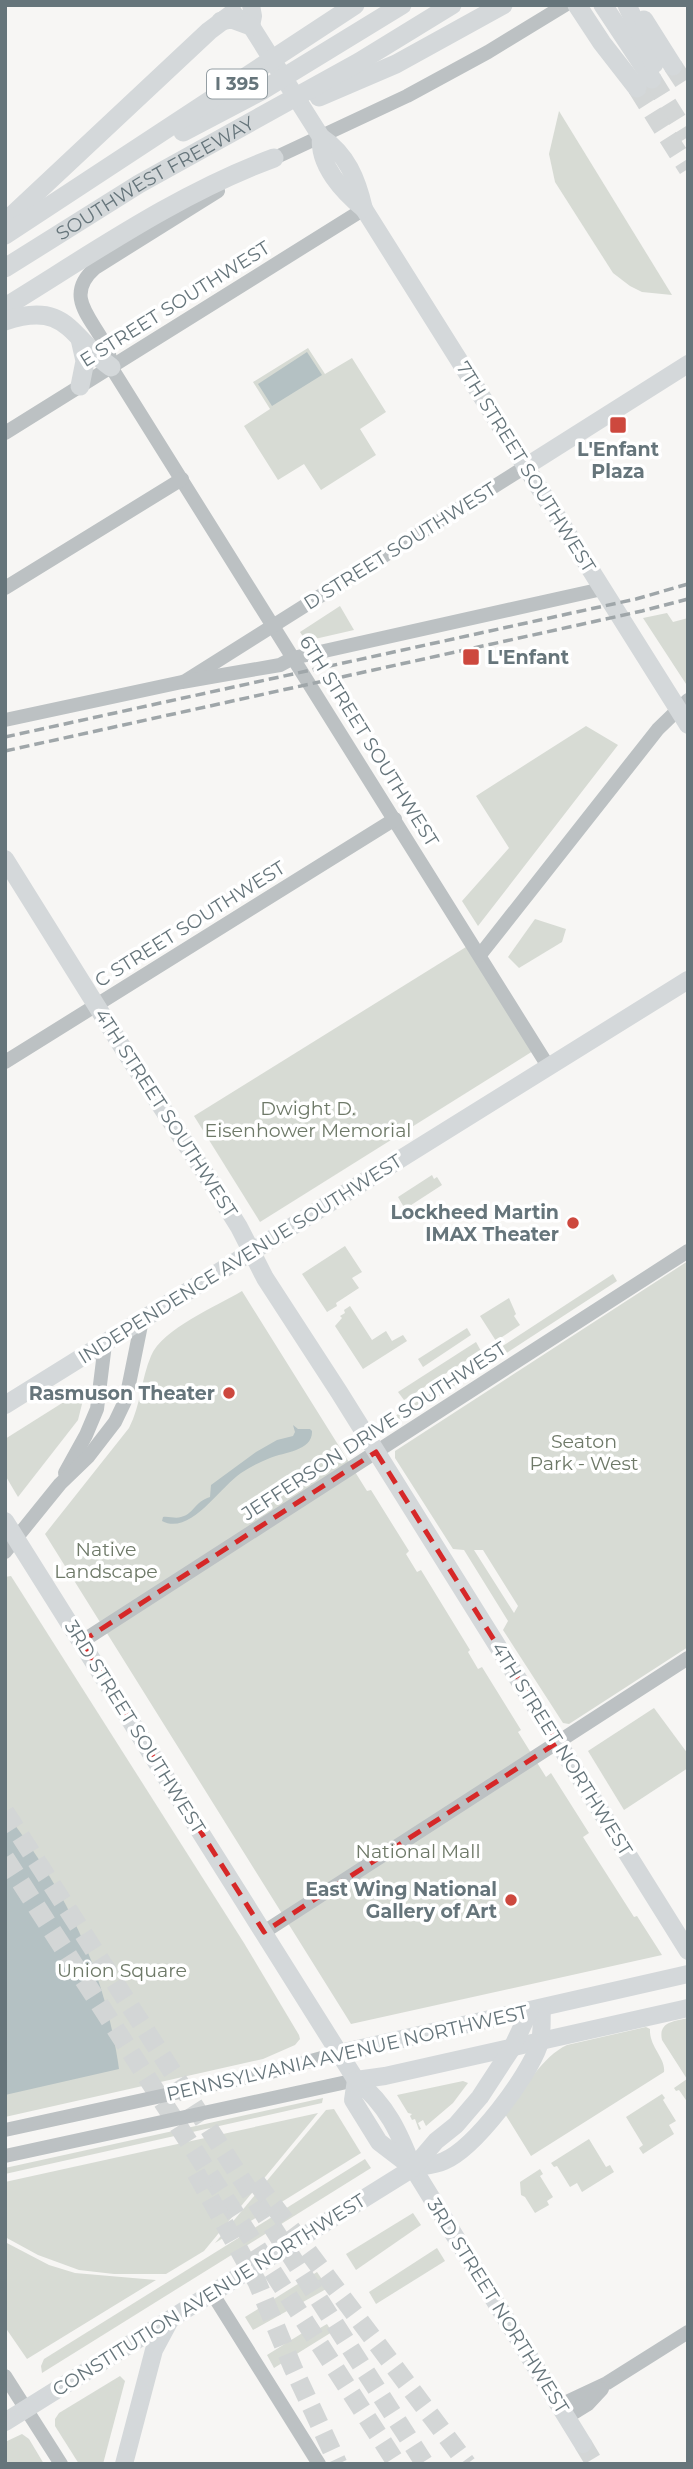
<svg xmlns="http://www.w3.org/2000/svg" width="693" height="2469" viewBox="0 0 693 2469" font-family="Montserrat,sans-serif">
	<style>
		.green { fill: #d7dbd4; fill-rule: evenodd }
		.water { fill: #b4c1c3 }
		.lines { fill: none; stroke-linecap: round; stroke-linejoin: round }
		.major-tunnel { stroke: #d3d6d6; stroke-width: 18; stroke-dasharray: 18 9; stroke-linecap: butt }
		.highway-tunnel { stroke: #d3d6d6; stroke-width: 19; stroke-dasharray: 19 10; stroke-linecap: butt }
		.minor { stroke: #bcc1c3; stroke-width: 14 }
		.major { stroke: #d4d8da; stroke-width: 18 }
		.highway { stroke: #d4d8da; stroke-width: 19 }
		.rail { stroke: #9fa6a9; stroke-width: 3.5; stroke-dasharray: 10 5; stroke-linecap: butt }
		.marked { fill: none; stroke: #d62828; stroke-width: 5; stroke-dasharray: 14 9; stroke-linejoin: round }
		.poi-dot { fill: #cd483e; stroke: #fff; stroke-width: 2.5 }
		.labels { text-anchor: middle; dominant-baseline: central; stroke-width: 7; stroke-linejoin: round; paint-order: stroke }
		.shield { fill: #fff; stroke: #949ea3; stroke-width: 2 }
		.shield-label { font-size: 18px; font-weight: bold; fill: #66757b }
		.street-label { font-size: 19px; fill: #66757b; stroke: #fff }
		.poi-label { font-size: 19px; font-weight: bold; fill: #66757b; stroke: #fff; text-anchor: end }
		.park-label { font-size: 19px; fill: #6e7968; stroke: #fff }
	</style>
	<rect width="100%" height="100%" fill="#f7f6f4"/>
	<g class="green">
		<polygon points="559,111 672,295 642,292 630,286 613,273 555,182 549,154"/>
		<polygon points="308,348 325,374 352,358 386,412 360,429 376,455 321,490 304,464 278,480 244,426 270,409 253,382"/>
		<polygon points="340,606 354,630 306,641 300,632"/>
		<polygon points="667,613 673,622 688,618 688,687 643,618"/>
		<polygon points="586,726 618,745 478,926 462,901 509,848 476,796"/>
		<polygon points="535,919 566,929 562,942 519,968 508,957"/>
		<polygon points="466,947 533,1051 260,1222 194,1116"/>
		<polygon points="432,1175 434,1179 437,1177 442,1185 405,1209 398,1197"/>
		<polygon points="345,1246 362,1272 352,1278 359,1288 336,1303 337,1306 327,1312 302,1274"/>
		<path d="M688 1261V1647L569 1724 563 1723 503 1630 508 1621 464 1550 453 1549 395 1458V1451ZM474 1550H483L518 1606 514 1613Z"/>
		<polygon points="613,1274 617,1281 502,1356 498,1349"/>
		<path d="M242 1291 367 1491 371 1490 409 1551 406 1554 417 1572 421 1570 470 1650 468 1652 478 1669 482 1667 521 1730 518 1732 546 1777 551 1773 589 1833 583 1837 634 1917 637 1916 662 1955 351 2024 346 2016 45 1534 129 1428C141 1405 141 1379 151 1356 162 1329 217 1306 242 1291Z"/>
		<polygon points="509,1298 516,1314 514,1316 520,1325 496,1341 480,1316"/>
		<polygon points="350,1306 372,1340 386,1331 392,1341 403,1335 407,1341 363,1369 335,1326 342,1318 340,1316 345,1313 344,1310"/>
		<polygon points="467,1328 471,1335 423,1367 418,1359"/>
		<polygon points="476,1342 481,1351 404,1400 398,1392"/>
		<polygon points="487,1356 491,1362 396,1424 392,1418"/>
		<polygon points="86,1388 78,1420 18,1497 5,1475 5,1439"/>
		<polygon points="11,1576 244,1943 299,2035 300,2039 295,2045 263,2059 5,2117 5,1577"/>
		<polygon points="654,1708 688,1754 688,1768 624,1810 588,1751"/>
		<path d="M688 2018V2103L679 2090 676 2091 674 2088 687 2079 662 2040C658 2022 674 2021 688 2018Z"/>
		<path d="M646 2027 650 2029C649 2047 666 2058 664 2072L531 2156 505 2114C523 2092 541 2057 567 2045Z"/>
		<polygon points="463,2081 468,2083 453,2103 426,2126 423,2120 418,2123 421,2129 419,2130 415,2119 412,2120 410,2116 412,2114 408,2113 397,2095"/>
		<polygon points="662,2094 665,2098 663,2100 676,2121 669,2125 674,2134 643,2154 639,2148 643,2145 626,2117"/>
		<polygon points="323,2098 322,2103 5,2174 5,2168"/>
		<polygon points="334,2109 361,2153 215,2243 326,2110"/>
		<polygon points="318,2113 204,2251 166,2274 114,2274 79,2270 38,2255 5,2237 5,2182"/>
		<polygon points="589,2139 606,2167 610,2165 614,2172 582,2192 577,2183 570,2187 557,2166 554,2167 551,2163"/>
		<polygon points="365,2159 371,2168 42,2373 41,2366 44,2359"/>
		<polygon points="540,2169 543,2174 540,2176 553,2197 547,2201 549,2205 535,2213 525,2197 521,2195 520,2182"/>
		<polygon points="413,2213 421,2225 356,2270 346,2254"/>
		<polygon points="5,2242 49,2265 75,2273 156,2280 27,2359 5,2327"/>
		<polygon points="437,2248 445,2261 376,2304 369,2292"/>
		<polygon points="317,2272 328,2288 253,2330 245,2317"/>
		<polygon points="317,2324 320,2328 327,2324 332,2332 274,2368 267,2355"/>
		<polygon points="120,2376 125,2381 103,2464 79,2464 55,2426 55,2419 59,2413"/>
		<polygon points="22,2434 29,2439 44,2464 5,2464 5,2442"/>
	</g>
	<g class="water">
		<polygon points="307,352 322,375 272,406 258,384"/>
		<path d="M293 1425 298 1429H310L312 1431C313 1451 284 1452 270 1458 260 1462 250 1467 241 1473 219 1488 190 1536 162 1521L163 1517C169 1516 175 1519 181 1517 194 1514 194 1502 210 1497L211 1485 256 1452 277 1440 293 1436 295 1432Z"/>
		<path d="M5 1812C66 1891 105 1970 119 2069L5 2095Z"/>
	</g>
	<g class="lines">
		<polyline class="major-tunnel" points="583,2444 595,2464"/>
		<g class="highway-tunnel">
			<polyline points="673,66 688,89"/>
			<polyline points="652,79 688,137"/>
			<polyline points="637,88 688,169"/>
			<polyline points="5,1812 425,2464"/>
			<polyline points="5,1858 397,2464"/>
			<polyline points="196,2173 257,2282 293,2368 338,2464"/>
			<polyline points="256,2182 467,2464"/>
		</g>
		<g class="minor">
			<polyline points="266,162 407,96 488,52 565,5"/>
			<path d="M218 191 95 268C61 298 96 321 108 351 110 355 110 362 111 367L548 1066"/>
			<polyline points="5,433 364,209"/>
			<polyline points="5,588 182,479"/>
			<polyline points="187,680 525,467"/>
			<polyline points="5,720 182,682 280,665 293,658 602,589"/>
			<polyline points="480,955 658,729 688,700"/>
			<polyline points="5,1062 395,819"/>
			<polyline points="65,1473 86,1435 97,1409 105,1344"/>
			<polyline points="5,1552 60,1484 88,1457 115,1422 126,1399 142,1320"/>
			<polyline points="81,1642 688,1251"/>
			<polyline points="264,1932 688,1658"/>
			<polyline points="5,2130 267,2073 340,2053"/>
			<polyline points="5,2156 356,2080"/>
			<polyline points="212,2293 319,2464"/>
			<polyline points="5,2376 61,2464"/>
			<polyline points="560,2405 607,2383 688,2332"/>
			<polyline points="567,2417 588,2404 602,2389"/>
		</g>
		<g class="major">
			<polyline points="251,5 253,16 251,26"/>
			<path d="M239 18 251 26 321 137C347 154 357 179 364 209L688 725"/>
			<path d="M321 137C318 165 343 192 364 209"/>
			<polyline points="525,467 688,364"/>
			<polyline points="5,859 126,1053 214,1187 239,1227 265,1278 339,1392 688,1951"/>
			<polyline points="5,1405 688,980"/>
			<path d="M5 1521 356 2080C387 2105 399 2132 413 2168L583 2444"/>
			<polyline points="340,2053 688,1974"/>
			<polyline points="356,2080 385,2076 688,2008"/>
			<polyline points="356,2080 353,2100 379,2142 413,2168"/>
			<path d="M413 2168C423 2166 435 2165 444 2161 475 2148 528 2077 539 2045 543 2034 541 2019 542 2008"/>
			<polyline points="5,2422 413,2168 436,2141 456,2125 480,2097 512,2048 530,2010"/>
			<polyline points="124,2464 154,2350 169,2322"/>
		</g>
		<g class="highway">
			<polyline points="577,5 602,43 637,88"/>
			<polyline points="603,5 652,79"/>
			<polyline points="627,5 654,64"/>
			<polyline points="644,20 673,66"/>
			<polyline points="221,21 232,19 251,26"/>
			<polyline points="319,97 396,64 503,5"/>
			<polyline points="183,132 263,90 402,5"/>
			<polyline points="5,222 209,31 233,13"/>
			<polyline points="5,235 355,5"/>
			<path id="s1" d="M5 268 139 184 359 62 452 5"/>
			<path d="M5 307C93 253 177 194 274 158"/>
			<path d="M5 321C68 300 70 338 111 367"/>
			<polyline points="80,339 85,361 80,386"/>
		</g>
		<g class="rail">
			<polyline points="5,737 636,599 688,584"/>
			<polyline points="5,751 642,611 688,599"/>
		</g>
	</g>
	<path class="marked" d="M376 1452 558 1742 264 1932 81 1642Z"/>
	<g class="poi-dot">
		<rect x="609" y="416" width="18" height="18" rx="3.5"/>
		<rect x="462" y="648" width="18" height="18" rx="3.5"/>
		<circle cx="573" cy="1223" r="7"/>
		<circle cx="229" cy="1393" r="7"/>
		<circle cx="511" cy="1900" r="7"/>
	</g>
	<g class="labels">
		<rect class="shield" x="207" y="69.5" width="60" height="29" rx="5"/>
		<g class="shield-label">
			<text x="237" y="84">I 395</text>
		</g>
		<g class="street-label">
			<text stroke="none"><textPath href="#s1" startOffset="175">SOUTHWEST FREEWAY</textPath></text>
			<text transform="translate(175 304) rotate(-32)">E STREET SOUTHWEST</text>
			<text transform="translate(526 467) rotate(58)">7TH STREET SOUTHWEST</text>
			<text transform="translate(400 546) rotate(-32)">D STREET SOUTHWEST</text>
			<text transform="translate(369 741) rotate(58)">6TH STREET SOUTHWEST</text>
			<text transform="translate(190 924) rotate(-32)">C STREET SOUTHWEST</text>
			<text transform="translate(166 1113) rotate(57)">4TH STREET SOUTHWEST</text>
			<text transform="translate(240 1259) rotate(-32)">INDEPENDENCE AVENUE SOUTHWEST</text>
			<text transform="translate(374 1431) rotate(-33)">JEFFERSON DRIVE SOUTHWEST</text>
			<text transform="translate(135 1727) rotate(58)">3RD STREET SOUTHWEST</text>
			<text transform="translate(562 1749) rotate(58)">4TH STREET NORTHWEST</text>
			<text transform="translate(347 2053) rotate(-13)">PENNSYLVANIA AVENUE NORTHWEST</text>
			<text transform="translate(209 2295) rotate(-32)">CONSTITUTION AVENUE NORTHWEST</text>
			<text transform="translate(498 2306) rotate(58)">3RD STREET NORTHWEST</text>
		</g>
		<g class="poi-label">
			<text x="618" y="449" text-anchor="middle">L'Enfant<tspan x="618" dy="22">Plaza</tspan></text>
			<text x="487" y="657" text-anchor="start">L'Enfant</text>
			<text x="559" y="1212">Lockheed Martin<tspan x="559" dy="22">IMAX Theater</tspan></text>
			<text x="215" y="1393">Rasmuson Theater</text>
			<text x="497" y="1889">East Wing National<tspan x="497" dy="22">Gallery of Art</tspan></text>
		</g>
		<g class="park-label">
			<text x="308" y="1108">Dwight D.<tspan x="308" dy="22">Eisenhower Memorial</tspan></text>
			<text x="584" y="1441">Seaton<tspan x="584" dy="22">Park - West</tspan></text>
			<text x="106" y="1549">Native<tspan x="106" dy="22">Landscape</tspan></text>
			<text x="418" y="1851">National Mall</text>
			<text x="122" y="1970">Union Square</text>
		</g>
	</g>
	<rect width="693" height="2469" fill="none" stroke="#66757b" stroke-width="14"/>
</svg>
